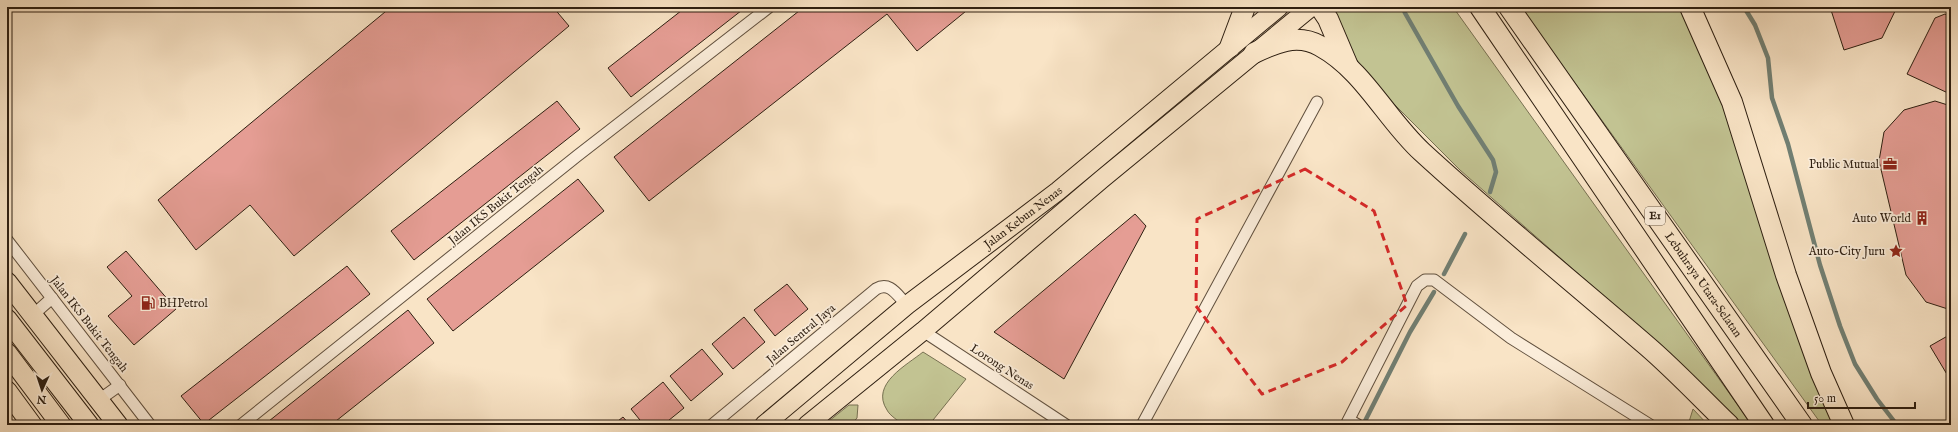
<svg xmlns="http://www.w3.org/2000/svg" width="1958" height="432" viewBox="0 0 1958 432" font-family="'IM FELL English',serif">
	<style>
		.green { fill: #c2c392; stroke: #787152 }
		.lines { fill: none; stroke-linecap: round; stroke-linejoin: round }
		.stream { stroke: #717f73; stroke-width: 4.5 }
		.building { fill: #e59d94; stroke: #2e1f11 }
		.minor-casing { stroke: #61503e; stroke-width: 13 }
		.primary-casing { stroke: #2e1f11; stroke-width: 20 }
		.trunk-casing { stroke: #2e1f11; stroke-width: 21 }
		.motorway-casing { stroke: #2e1f11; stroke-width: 22 }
		.minor { stroke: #fbedda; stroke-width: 11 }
		.primary { stroke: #f9e4c6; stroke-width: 18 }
		.trunk { stroke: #f9e4c6; stroke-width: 19 }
		.motorway { stroke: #f9e4c6; stroke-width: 20 }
		.marked { fill: none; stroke: #d62828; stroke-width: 3; stroke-dasharray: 8 5; stroke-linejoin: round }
		.labels { text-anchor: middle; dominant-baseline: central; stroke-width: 3.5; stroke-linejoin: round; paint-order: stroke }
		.shield { fill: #fbedda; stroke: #6c5d4d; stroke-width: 1 }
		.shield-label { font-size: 11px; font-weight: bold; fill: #2e1f11 }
		.poi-label { font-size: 12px; fill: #2e1f11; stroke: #fbedda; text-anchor: end }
		.street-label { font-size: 12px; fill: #2e1f11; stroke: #fbedda }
	</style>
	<rect width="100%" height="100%" fill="#f9e4c6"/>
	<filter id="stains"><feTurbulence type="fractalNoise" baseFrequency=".005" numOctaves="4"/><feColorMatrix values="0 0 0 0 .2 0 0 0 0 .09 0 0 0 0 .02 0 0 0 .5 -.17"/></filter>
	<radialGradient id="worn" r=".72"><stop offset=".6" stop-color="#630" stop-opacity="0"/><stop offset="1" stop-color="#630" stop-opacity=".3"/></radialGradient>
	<g class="green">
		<polygon points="1333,7 1453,7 1752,425 1738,425 1672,356 1460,170 1380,90 1350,51 1332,11"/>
		<polygon points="1520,7 1680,7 1739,143 1833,425 1822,425"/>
		<path d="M923 352 966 379 929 425H903C898 420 890 416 887 410 870 384 907 365 923 352Z"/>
		<polygon points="849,405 858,405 857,418 851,425 824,425"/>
		<polygon points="1693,409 1708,425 1688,425"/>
	</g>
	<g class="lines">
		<g class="stream">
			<polyline points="1403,7 1405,13 1458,106 1493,160 1496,172 1490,192"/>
			<polyline points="1744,7 1755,25 1768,58 1772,98 1788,144 1820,265 1840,326 1855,364 1877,399 1897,425"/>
			<polyline points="1444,274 1465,234"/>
			<polyline points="1363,425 1410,332 1434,292"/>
		</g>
	</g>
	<g class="building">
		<polygon points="391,7 553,7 569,26 294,256 250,205 196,250 158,200"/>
		<polygon points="686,7 746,7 631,97 608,68"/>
		<polygon points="804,7 971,7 917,51 887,14 649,201 614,157"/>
		<polygon points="1830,7 1897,7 1882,38 1844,50"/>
		<polygon points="1945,14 1949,17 1951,22 1951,92 1948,93 1907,74 1935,18"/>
		<polygon points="557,101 580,129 414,260 391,231"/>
		<polygon points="1935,101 1951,106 1951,310 1926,302 1906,275 1879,161 1884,132 1904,110"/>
		<polygon points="578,179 604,211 453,331 427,299"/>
		<polygon points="1135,214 1146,226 1064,379 994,332"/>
		<polygon points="126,251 176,309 134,345 108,316 132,296 107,267"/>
		<polygon points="347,266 370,294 204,424 181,396"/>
		<polygon points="787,284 808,309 775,336 754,310"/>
		<polygon points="408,310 434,343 331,425 264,425"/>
		<polygon points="744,317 765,342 733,369 712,344"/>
		<polygon points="1951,334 1951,381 1930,346"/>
		<polygon points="702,349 723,374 691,401 670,376"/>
		<polygon points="663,382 684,408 663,425 644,425 631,409"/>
		<polygon points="623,417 630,425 613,425"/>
	</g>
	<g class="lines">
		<defs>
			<g id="minor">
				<polyline points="7,240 150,425"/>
				<polyline points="33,315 52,298"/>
				<polyline points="923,331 1066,425"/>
				<polyline points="99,400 120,385"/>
				<polyline points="1349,420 1358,425"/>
				<polyline points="241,425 577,156 769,7"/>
				<path d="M712 425 876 289C890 281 897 295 907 305"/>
				<polyline points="1142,425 1317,102"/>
				<polyline points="1346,425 1417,286 1425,280 1434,280 1511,338 1650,425"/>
			</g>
			<g id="primary">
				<path id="s1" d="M764 425 907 305 1058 191 1279 7"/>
				<polyline points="807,425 923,331 1102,179 1311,7"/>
			</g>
			<g id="trunk">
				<polyline points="7,282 118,425"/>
				<polyline points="7,319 89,425"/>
				<polyline points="7,353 61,425"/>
				<polyline points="7,391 32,425"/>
			</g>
			<g id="motorway">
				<polyline points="1320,7 1328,19 1348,66"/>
				<polyline points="1480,7 1764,425"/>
				<path id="s2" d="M1509 7 1802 425"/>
				<polyline points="1690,7 1732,102 1786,275 1821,373 1844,425"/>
				<polyline points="1230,47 1245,7"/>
				<path d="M1254 53C1275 43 1297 33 1320 46 1364 70 1386 119 1422 152 1495 219 1572 281 1647 346 1676 371 1702 399 1729 425"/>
			</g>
		</defs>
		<use href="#minor" class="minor-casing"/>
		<use href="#primary" class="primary-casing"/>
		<use href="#trunk" class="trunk-casing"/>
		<use href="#motorway" class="motorway-casing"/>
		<use href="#minor" class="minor"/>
		<use href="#primary" class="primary"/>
		<use href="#trunk" class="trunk"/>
		<use href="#motorway" class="motorway"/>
	</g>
	<path class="marked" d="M1305 169 1374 211 1407 305 1342 362 1262 394 1196 306 1197 219Z"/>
	<defs>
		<symbol id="office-bare" viewBox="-9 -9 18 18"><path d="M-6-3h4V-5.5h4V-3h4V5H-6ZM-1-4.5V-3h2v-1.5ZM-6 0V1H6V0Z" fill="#8f2418" stroke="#fbedda" stroke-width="2.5" paint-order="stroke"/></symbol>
		<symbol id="building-bare" viewBox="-9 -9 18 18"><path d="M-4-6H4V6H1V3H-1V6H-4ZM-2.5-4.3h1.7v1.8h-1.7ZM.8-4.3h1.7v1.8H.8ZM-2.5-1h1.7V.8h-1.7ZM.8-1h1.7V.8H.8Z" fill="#8f2418" stroke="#fbedda" stroke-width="2.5" paint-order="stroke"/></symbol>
		<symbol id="sight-bare" viewBox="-9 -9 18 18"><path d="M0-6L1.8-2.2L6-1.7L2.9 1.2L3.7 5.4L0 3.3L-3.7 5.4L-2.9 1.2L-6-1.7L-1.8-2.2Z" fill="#8f2418" stroke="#fbedda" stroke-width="2.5" paint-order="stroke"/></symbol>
		<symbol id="fuel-bare" viewBox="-9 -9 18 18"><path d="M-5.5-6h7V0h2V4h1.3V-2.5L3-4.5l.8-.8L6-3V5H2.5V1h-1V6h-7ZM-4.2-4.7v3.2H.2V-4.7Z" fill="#8f2418" stroke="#fbedda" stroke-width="2.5" paint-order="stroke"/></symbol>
	</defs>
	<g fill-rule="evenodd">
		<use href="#office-bare" x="1880" y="154" width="20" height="20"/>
		<use href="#building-bare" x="1912" y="208" width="20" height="20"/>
		<use href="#sight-bare" x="1886" y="241" width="20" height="20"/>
		<use href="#fuel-bare" x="138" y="293" width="20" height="20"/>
	</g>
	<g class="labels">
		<rect class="shield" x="1645" y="207" width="20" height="18" rx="3"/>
		<g class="shield-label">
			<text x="1655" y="216">E1</text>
		</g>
		<g class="poi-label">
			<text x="1879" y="164">Public Mutual</text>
			<text x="1911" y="218">Auto World</text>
			<text x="1885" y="251">Auto-City Juru</text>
			<text x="159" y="303" text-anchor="start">BHPetrol</text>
		</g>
		<g class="street-label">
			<text transform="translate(496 205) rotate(-39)">Jalan IKS Bukit Tengah</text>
			<text stroke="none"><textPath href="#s1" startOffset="332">Jalan Kebun Nenas</textPath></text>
			<text stroke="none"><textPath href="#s2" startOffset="339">Lebuhraya Utara–Selatan</textPath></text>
			<text transform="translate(89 324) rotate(52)">Jalan IKS Bukit Tengah</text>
			<text transform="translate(801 334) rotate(-40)">Jalan Sentral Jaya</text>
			<text transform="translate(1002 367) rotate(33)">Lorong Nenas</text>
		</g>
	</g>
	<rect width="1958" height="432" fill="none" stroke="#f9e4c6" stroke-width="24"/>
	<rect x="8" y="8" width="1942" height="416" fill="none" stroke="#2e1f11" stroke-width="2"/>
	<rect x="12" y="12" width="1934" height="408" fill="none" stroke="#2e1f11"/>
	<g transform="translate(42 390) rotate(183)" stroke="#fbedda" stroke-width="3" paint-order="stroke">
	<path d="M0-3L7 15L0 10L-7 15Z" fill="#2e1f11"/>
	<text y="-6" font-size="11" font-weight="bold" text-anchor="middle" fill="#2e1f11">N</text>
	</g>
	<path d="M1808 402v6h107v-6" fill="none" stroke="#2e1f11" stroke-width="2"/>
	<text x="1814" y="402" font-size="12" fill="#2e1f11" stroke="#fbedda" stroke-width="3" paint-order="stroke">50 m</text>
	<rect width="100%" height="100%" filter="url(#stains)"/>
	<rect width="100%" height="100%" fill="url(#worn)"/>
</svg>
